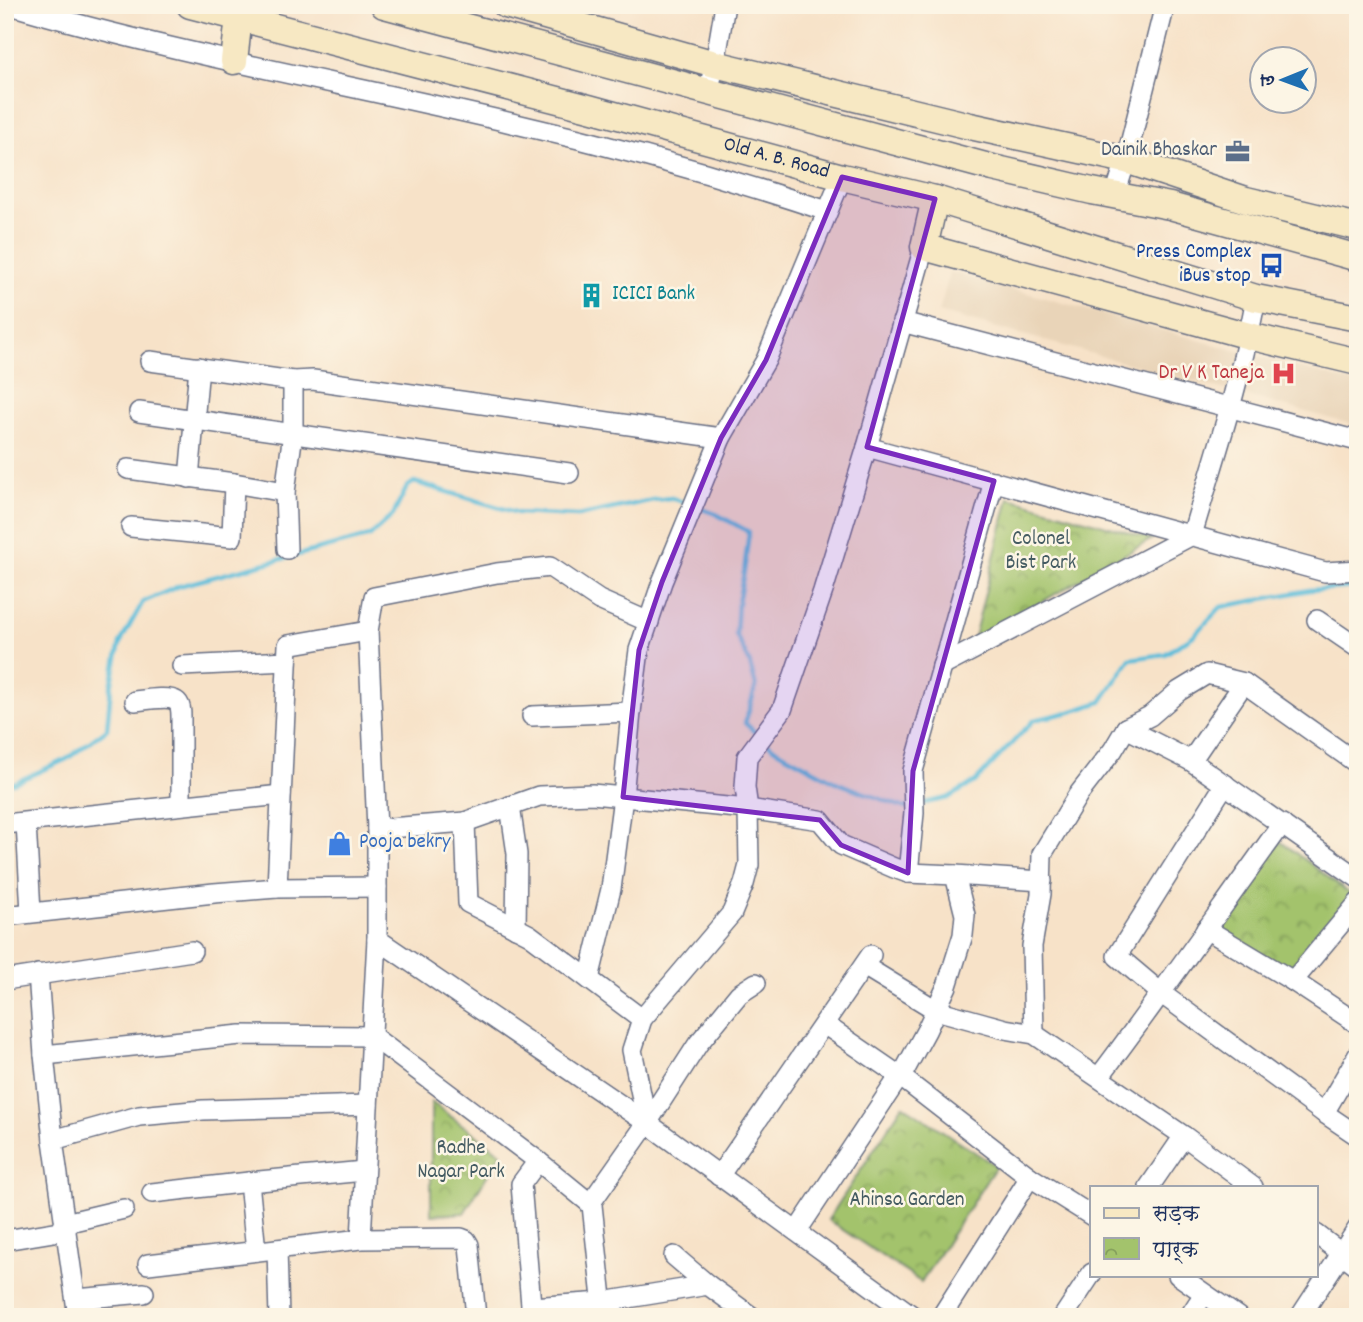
<svg xmlns="http://www.w3.org/2000/svg" width="1363" height="1322" viewBox="0 0 1363 1322" font-family="Dekko,'Playpen Sans Deva',sans-serif">
	<style>
		.built { fill: #e9d4b8 }
		.park { fill: url(#park-crowns); stroke: #5f7965; stroke-width: 2 }
		.lines { fill: none; stroke-linecap: round; stroke-linejoin: round }
		.stream { stroke: #5cbdda; stroke-width: 4.5 }
		.street-casing { stroke: #686e83; stroke-width: 22 }
		.secondary-casing { stroke: #686e83; stroke-width: 29 }
		.street { stroke: #fff; stroke-width: 19 }
		.secondary { stroke: #f7e8c3; stroke-width: 26 }
		.marked { fill: #7b2cbf; fill-opacity: 0.2; stroke: #7b2cbf; stroke-width: 5; stroke-linejoin: round }
		.labels { text-anchor: middle; dominant-baseline: central; stroke-width: 5; stroke-linejoin: round; paint-order: stroke }
		.service-label { font-size: 21px; fill: #4e5e75; stroke: #fcf5e5; text-anchor: end }
		.street-label { font-size: 21px; fill: #1b2f5e; stroke: #fcf5e5 }
		.transit-label { font-size: 21px; fill: #164399; stroke: #fcf5e5; text-anchor: end }
		.culture-label { font-size: 21px; fill: #0d838f; stroke: #fcf5e5; text-anchor: start }
		.health-label { font-size: 21px; fill: #be3a42; stroke: #fcf5e5; text-anchor: end }
		.park-label { font-size: 21px; fill: #445b62; stroke: #fcf5e5 }
		.shop-label { font-size: 21px; fill: #366cbe; stroke: #fcf5e5; text-anchor: start }
	</style>
	<defs>
		<pattern id="park-crowns" width="20" height="18" patternUnits="userSpaceOnUse" patternTransform="scale(1.75)"><rect width="20" height="18" fill="#a3c36c"/><path d="M2 6a3 3 0 1 1 6 0M12 15a3 3 0 1 1 6 0" fill="none" stroke="#849f5c"/></pattern>
	</defs>
	<rect width="100%" height="100%" fill="#fcf5e5"/>
	<filter id="ink" filterUnits="userSpaceOnUse"><feTurbulence type="fractalNoise" baseFrequency=".0143" numOctaves="2"/><feDisplacementMap in="SourceGraphic" scale="14" xChannelSelector="R" yChannelSelector="G"/><feConvolveMatrix kernelMatrix="1 2 1 2 8 2 1 2 1" color-interpolation-filters="sRGB"/></filter>
	<filter id="wash" filterUnits="userSpaceOnUse"><feTurbulence type="fractalNoise" baseFrequency=".00686" numOctaves="4" result="noise"/><feDisplacementMap in="SourceGraphic" scale="28" xChannelSelector="R" yChannelSelector="G"/><feGaussianBlur stdDeviation="1.57" result="paint"/><feColorMatrix in="noise" values="0 0 0 0 0 0 0 0 0 0 0 0 0 0 0 0 0 1.4 0 .05"/><feComposite in="paint" operator="in"/></filter>
	<g filter="url(#wash)">
		<rect width="100%" height="100%" fill="#f7e2c8"/>
		<polygon class="built" points="950,272 1358,384 1358,426 939,312"/>
		<g class="park">
			<polygon points="1009,498 1152,539 973,641"/>
			<polygon points="1280,841 1357,899 1293,984 1216,925"/>
			<polygon points="431,1102 501,1153 464,1213 431,1215"/>
			<polygon points="903,1105 996,1166 921,1282 828,1220"/>
		</g>
		<g class="lines">
			<g class="stream">
				<polyline points="699,508 716,514 749,532 744,572 738,602 736,635 749,661 756,686 745,723 758,735"/>
				<polyline points="765,741 775,749 838,783 905,808 908,807"/>
				<polyline points="5,783 14,783 67,759 107,729 111,687 120,643 143,602 179,586 370,536 393,515 407,487 414,482 518,513 578,516 653,500 672,498 688,504"/>
				<polyline points="920,804 948,798 975,782 1034,720 1070,712 1101,702 1130,659 1165,654 1193,636 1221,607 1309,590 1358,587"/>
			</g>
		</g>
	</g>
	<g filter="url(#ink)">
		<g class="lines">
			<defs>
				<g id="street">
					<path d="M10 5C176 54 347 84 516 124 621 148 725 177 827 211"/>
					<polyline points="708,92 715,64 725,5"/>
					<polyline points="1115,195 1126,160 1165,5"/>
					<polyline points="902,322 1358,441"/>
					<polyline points="150,361 293,381 313,380 721,438"/>
					<polyline points="139,412 569,473"/>
					<polyline points="867,447 1325,572 1358,570"/>
					<polyline points="128,469 234,483 285,492"/>
					<polyline points="189,478 199,367"/>
					<polyline points="131,527 232,537 234,483"/>
					<polyline points="287,549 285,492 293,433 293,381"/>
					<polyline points="1317,620 1358,648"/>
					<polyline points="182,666 287,661"/>
					<path d="M942 666 1192 535C1215 457 1241 379 1256 298"/>
					<path d="M135 701C144 700 169 696 176 701 181 704 181 712 181 717V805"/>
					<polyline points="532,716 631,712"/>
					<polyline points="1126,728 1191,761 1358,878"/>
					<polyline points="1191,761 1244,683"/>
					<polyline points="1225,784 1117,956 1162,994 1324,1113 1358,1136"/>
					<polyline points="510,806 517,854 516,928"/>
					<polyline points="465,822 468,903 530,935 642,1019"/>
					<polyline points="26,823 31,912"/>
					<polyline points="5,824 281,795"/>
					<polyline points="377,829 465,822 539,796 592,794 748,809 820,820 841,845 894,868 908,873 955,875 965,915 963,935 947,986 926,1031 901,1077"/>
					<polyline points="908,873 914,813 913,771 994,481"/>
					<polyline points="955,875 1042,881"/>
					<polyline points="277,888 288,645 368,631 374,597 497,573 550,567 599,600 649,622"/>
					<polyline points="5,916 214,893 277,888 377,887"/>
					<polyline points="1206,929 1293,981 1358,1024"/>
					<polyline points="377,939 647,1123 914,1317"/>
					<polyline points="864,966 936,1010 1005,1029 1034,1034 1184,1136 1253,1187"/>
					<polyline points="38,974 44,1055 53,1140 78,1317"/>
					<polyline points="589,979 611,889 623,797 631,712 639,650 662,582 721,438 766,360 842,177"/>
					<polyline points="5,980 192,951"/>
					<polyline points="1293,981 1358,903"/>
					<polyline points="824,1024 901,1077 1030,1177 1092,1216"/>
					<polyline points="1034,1034 1032,946 1041,894 1042,854 1078,795 1113,750 1126,728 1150,716 1179,691 1207,674 1244,683 1358,764"/>
					<polyline points="44,1055 241,1035 372,1036 538,1161 592,1205 604,1317"/>
					<path d="M1099 1077C1162 994 1221 908 1282 824"/>
					<polyline points="1324,1113 1358,1055"/>
					<polyline points="647,1123 632,1050 642,1019 732,913 744,884 749,865 748,809 745,787 747,757 782,710 823,591 867,447 924,247"/>
					<polyline points="53,1140 139,1116 203,1110 368,1105"/>
					<polyline points="719,1176 871,955"/>
					<polyline points="249,1182 256,1251"/>
					<polyline points="1149,1187 1184,1136"/>
					<polyline points="152,1193 249,1182 364,1171"/>
					<polyline points="590,1204 647,1123 698,1044 739,994 756,983"/>
					<polyline points="65,1223 124,1209"/>
					<polyline points="797,1231 899,1077"/>
					<polyline points="1316,1234 1358,1266"/>
					<polyline points="361,1239 377,939 377,829 368,631"/>
					<polyline points="5,1240 66,1230"/>
					<polyline points="277,1249 279,1317"/>
					<polyline points="674,1256 708,1285"/>
					<polyline points="148,1264 361,1239 461,1238 466,1240 469,1245 476,1317"/>
					<polyline points="1178,1275 1238,1317"/>
					<polyline points="76,1299 144,1293"/>
					<polyline points="531,1307 603,1302 708,1285 752,1317"/>
					<polyline points="532,1317 521,1184 538,1161"/>
					<polyline points="941,1317 1030,1177"/>
					<polyline points="1063,1317 1092,1273"/>
					<polyline points="1189,1317 1204,1294"/>
					<polyline points="1300,1317 1358,1228"/>
				</g>
				<g id="secondary">
					<path id="s1" d="M190 5 589 108 842 177 935 199 1256 298 1358 318"/>
					<polyline points="384,5 993,168 1092,191 1170,206 1358,258"/>
					<polyline points="506,5 715,64 970,126 1126,160 1246,200 1358,227"/>
					<polyline points="234,61 239,17"/>
					<polyline points="935,199 924,247 1249,336 1358,362"/>
				</g>
			</defs>
			<use href="#street" class="street-casing"/>
			<use href="#secondary" class="secondary-casing"/>
			<use href="#street" class="street"/>
			<use href="#secondary" class="secondary"/>
		</g>
	</g>
	<path class="marked" d="M842 177 935 199 867 447 994 481 913 771 908 873 841 845 820 820 623 797 639 650 662 582 721 438 766 360Z"/>
	<defs>
		<symbol id="office-bare" viewBox="-9 -9 18 18"><path d="M-6-3h4V-5.5h4V-3h4V5H-6ZM-1-4.5V-3h2v-1.5ZM-6 0V1H6V0Z" fill="#5c6f8a" stroke="#fcf5e5" stroke-width="2.5" paint-order="stroke"/></symbol>
		<symbol id="bus-bare" viewBox="-9 -9 18 18"><path d="M-5-6H5V4H4V6H2V4H-2V6H-4V4H-5ZM-3.5-4V0h7V-4ZM-3.5 1.2v1.5H-2V1.2ZM2 1.2v1.5H3.5V1.2Z" fill="#1a4fb4" stroke="#fcf5e5" stroke-width="2.5" paint-order="stroke"/></symbol>
		<symbol id="building-bare" viewBox="-9 -9 18 18"><path d="M-4-6H4V6H1V3H-1V6H-4ZM-2.5-4.3h1.7v1.8h-1.7ZM.8-4.3h1.7v1.8H.8ZM-2.5-1h1.7V.8h-1.7ZM.8-1h1.7V.8H.8Z" fill="#0f9aa8" stroke="#fcf5e5" stroke-width="2.5" paint-order="stroke"/></symbol>
		<symbol id="hospital-bare" viewBox="-9 -9 18 18"><path d="M-5-5h3v3.5h4V-5h3V5h-3V1.5h-4V5h-3Z" fill="#e0444e" stroke="#fcf5e5" stroke-width="2.5" paint-order="stroke"/></symbol>
		<symbol id="shop-bare" viewBox="-9 -9 18 18"><path d="M-5-2.5h2.3a2.7 3.5 0 0 1 5.4 0H5L5.5 6h-11ZM-1.5-2.5h3a1.5 2.3 0 0 0-3 0Z" fill="#3f7fe0" stroke="#fcf5e5" stroke-width="2.5" paint-order="stroke"/></symbol>
	</defs>
	<g fill-rule="evenodd">
		<use href="#office-bare" x="1220" y="134" width="35" height="35"/>
		<use href="#bus-bare" x="1254" y="248" width="35" height="35"/>
		<use href="#building-bare" x="574" y="278" width="35" height="35"/>
		<use href="#hospital-bare" x="1266" y="356" width="35" height="35"/>
		<use href="#shop-bare" x="322" y="826" width="35" height="35"/>
	</g>
	<g class="labels">
		<g class="service-label">
			<text x="1217" y="151">Dainik Bhaskar</text>
		</g>
		<g class="street-label">
			<text stroke="none"><textPath href="#s1" startOffset="606">Old A. B. Road</textPath></text>
		</g>
		<g class="transit-label">
			<text x="1251" y="253">Press Complex<tspan x="1251" dy="24">iBus stop</tspan></text>
		</g>
		<g class="culture-label">
			<text x="612" y="295">ICICI Bank</text>
		</g>
		<g class="health-label">
			<text x="1264" y="374">Dr V K Taneja</text>
		</g>
		<g class="park-label">
			<text x="1041" y="540">Colonel<tspan x="1041" dy="24">Bist Park</tspan></text>
			<text x="461" y="1149">Radhe<tspan x="461" dy="24">Nagar Park</tspan></text>
			<text x="907" y="1201">Ahinsa Garden</text>
		</g>
		<g class="shop-label">
			<text x="359" y="843">Pooja bekry</text>
		</g>
	</g>
	<rect width="1363" height="1322" fill="none" stroke="#fcf5e5" stroke-width="28"/>
	<rect x="1090" y="1186" width="228" height="91" fill="#fcf5e5" stroke="#a2a6af" stroke-width="2"/>
	<rect x="1104" y="1208" width="35" height="10" fill="#f7e8c3" stroke="#a2a6af" stroke-width="2"/>
	<text x="1153" y="1220" font-size="21" fill="#1b2f5e">सड़क</text>
	<rect x="1104" y="1238" width="35" height="21" fill="url(#park-crowns)" stroke="#a2a6af" stroke-width="2"/>
	<text x="1153" y="1256" font-size="21" fill="#1b2f5e">पार्क</text>
	<g transform="translate(1283 80) rotate(269)"><circle r="33" fill="#fcf5e5" stroke="#a2a6af" stroke-width="2"/>
	<path d="M0-5L12 26L0 18L-12 26Z" fill="#1f6fb2"/>
	<text y="-10" font-size="19" font-weight="bold" text-anchor="middle" fill="#1b2f5e">उ</text>
	</g>
</svg>
